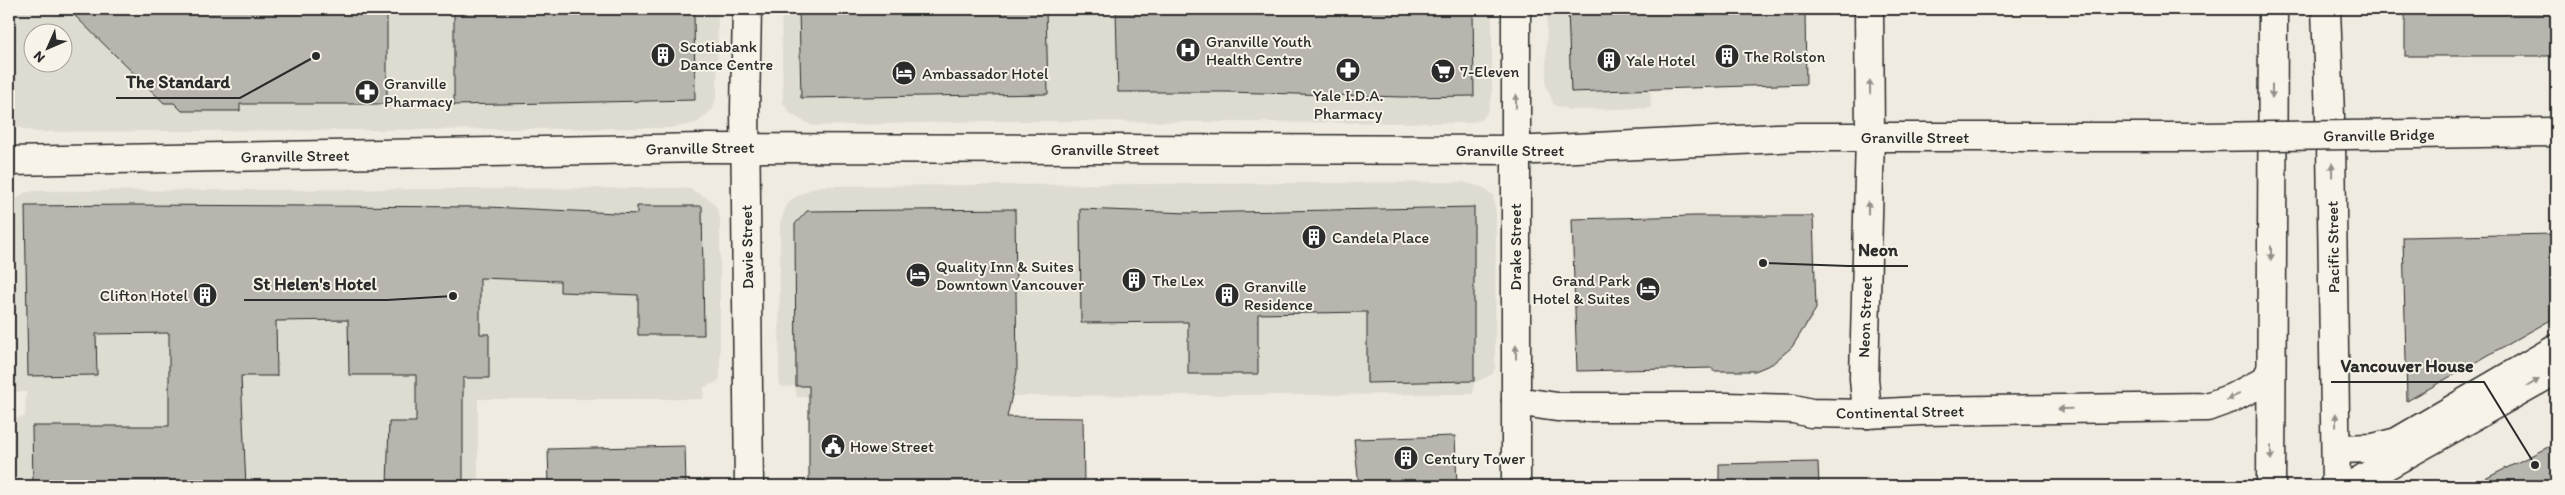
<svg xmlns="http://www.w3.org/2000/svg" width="2565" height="495" viewBox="0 0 2565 495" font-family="Itim,sans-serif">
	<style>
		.built { fill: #dedbd1; fill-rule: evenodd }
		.building { fill: #b8b5ae; stroke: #2b2b2b }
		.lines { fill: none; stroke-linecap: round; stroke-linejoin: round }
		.street-casing { stroke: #2b2b2b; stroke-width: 31 }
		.secondary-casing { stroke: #2b2b2b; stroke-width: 31 }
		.highway-casing { stroke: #2b2b2b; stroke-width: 31 }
		.street { stroke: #f7f3e8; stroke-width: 28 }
		.secondary { stroke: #f7f3e8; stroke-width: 28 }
		.highway { stroke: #f7f3e8; stroke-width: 28 }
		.secondary-bridge-casing { stroke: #2b2b2b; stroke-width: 31; stroke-linecap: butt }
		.secondary-bridge { stroke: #f7f3e8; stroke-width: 28 }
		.oneway { fill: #918f8a }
		.labels { text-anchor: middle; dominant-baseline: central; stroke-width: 4; stroke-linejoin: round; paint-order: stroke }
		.poi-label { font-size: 16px; fill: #2b2b2b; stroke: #f7f3e8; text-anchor: start }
		.street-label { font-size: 16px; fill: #2b2b2b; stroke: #f7f3e8 }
		.leader { fill: none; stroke: #2b2b2b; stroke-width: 2 }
		.callout-dot { fill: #2b2b2b; stroke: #f7f3e8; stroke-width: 2 }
		.callout-label { font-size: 18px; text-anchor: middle; font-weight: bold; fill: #2b2b2b; stroke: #f7f3e8; stroke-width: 4; stroke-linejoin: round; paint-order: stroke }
	</style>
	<rect width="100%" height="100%" fill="#efebe0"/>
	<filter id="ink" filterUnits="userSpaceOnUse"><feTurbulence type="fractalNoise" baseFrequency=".02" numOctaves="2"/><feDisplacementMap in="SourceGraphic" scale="10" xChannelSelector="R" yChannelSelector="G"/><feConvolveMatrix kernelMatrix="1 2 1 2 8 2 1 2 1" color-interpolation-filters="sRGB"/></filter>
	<g filter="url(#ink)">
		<g class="built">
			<path d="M9 9H718L717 94 713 109 697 123 670 128 35 132 17 127 9 115ZM32 32H62V62H32Z"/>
			<polygon points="781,9 1492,9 1492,98 1487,113 1481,120 1468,123 991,121 813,126 791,114 783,103"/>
			<polygon points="1547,9 1647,9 1651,108 1570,110 1554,105 1546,86"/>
			<polygon points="1463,182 1482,187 1493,195 1496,213 1495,367 1493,374 1474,383 1473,394 797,397 795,386 782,387 779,383 780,223 787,205 792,199 813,188 821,186"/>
			<polygon points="680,188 690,189 709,199 715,205 720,218 720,378 717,382 704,387 703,399 478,399 478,486 9,486 9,421 13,418 25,417 26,392 15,392 9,387 9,212 13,203 24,193 34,191"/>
		</g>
		<g class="building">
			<polygon points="68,9 387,9 387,104 240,104 240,111 182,111 174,103 164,103"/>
			<polygon points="454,9 694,9 695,100 454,105"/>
			<polygon points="799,9 1046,9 1048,94 801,98"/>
			<polygon points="1116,9 1473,9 1474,96 1402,97 1227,92 1118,92"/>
			<polygon points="1568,9 1805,9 1806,84 1571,92"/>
			<rect x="2405" y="9" width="151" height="47"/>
			<polygon points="134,205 488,207 637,214 637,206 702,206 704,335 638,335 638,295 560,292 560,281 480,278 480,334 489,334 489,378 463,378 463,486 387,486 389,422 416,422 416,375 349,375 348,320 276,321 277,376 241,376 246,486 33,486 32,426 169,426 169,333 96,334 97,375 28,376 25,206"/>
			<polygon points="1474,207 1474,381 1367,383 1367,312 1258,314 1258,374 1188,374 1188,322 1081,323 1080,209 1189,213"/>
			<polygon points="1015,209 1017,372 1007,417 1083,418 1084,486 809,486 809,386 796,386 795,224 807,211"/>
			<polygon points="1695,216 1813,216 1816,309 1792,347 1772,364 1755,371 1713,371 1713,368 1577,371 1572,219"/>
			<polygon points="2556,234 2556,317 2407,401 2403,237"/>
			<polygon points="1455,436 1457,486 1359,486 1354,439"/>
			<polygon points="2556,443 2556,486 2471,486"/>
			<polygon points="685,446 686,486 549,486 548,449"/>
			<polygon points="1818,462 1819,486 1719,486 1719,464"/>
		</g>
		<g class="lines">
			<defs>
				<g id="street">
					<polyline points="1516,401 1557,407 1727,407 1794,409 1811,413 1867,414 1920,411 2207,407 2232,398 2265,381 2271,370"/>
					<polyline points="1867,414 1864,378 1870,136 1869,9"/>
					<polyline points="2337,449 2373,448 2397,442 2556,349"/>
				</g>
				<g id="secondary">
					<polyline points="747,9 745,109 749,486"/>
					<polyline points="1516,9 1516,486"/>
					<polyline points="2326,9 2331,143 2336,486"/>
					<polyline points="9,161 705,148 1535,150 1799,137 2201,137"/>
					<polyline points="2271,486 2273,9"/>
				</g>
				<polyline id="highway" points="2350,486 2556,370"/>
			</defs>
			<use href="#street" class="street-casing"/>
			<use href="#secondary" class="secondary-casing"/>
			<use href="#highway" class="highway-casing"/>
			<use href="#street" class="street"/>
			<use href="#secondary" class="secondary"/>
			<use href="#highway" class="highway"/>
			<defs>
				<polyline id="secondary-bridge" points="2201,137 2556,132"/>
			</defs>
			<use href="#secondary-bridge" class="secondary-bridge-casing"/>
			<use href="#secondary-bridge" class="secondary-bridge"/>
		</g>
		<defs><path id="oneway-solid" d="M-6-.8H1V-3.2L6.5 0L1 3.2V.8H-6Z" transform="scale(1.25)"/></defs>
		<g class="oneway">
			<use href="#oneway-solid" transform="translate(1870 87) rotate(-91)"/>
			<use href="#oneway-solid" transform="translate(2272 91) rotate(90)"/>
			<use href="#oneway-solid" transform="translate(1516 101) rotate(-89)"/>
			<use href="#oneway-solid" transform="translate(2332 170) rotate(-91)"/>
			<use href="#oneway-solid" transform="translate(1868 208) rotate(-90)"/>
			<use href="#oneway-solid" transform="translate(2271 253) rotate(90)"/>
			<use href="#oneway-solid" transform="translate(1516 352) rotate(-90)"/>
			<use href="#oneway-solid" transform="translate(2533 383) rotate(-30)"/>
			<use href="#oneway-solid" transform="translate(2233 397) rotate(156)"/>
			<use href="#oneway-solid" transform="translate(2065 409) rotate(179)"/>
			<use href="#oneway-solid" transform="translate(2336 420) rotate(-91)"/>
			<use href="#oneway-solid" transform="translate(2271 453) rotate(90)"/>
		</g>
	</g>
	<defs>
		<symbol id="hospital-disc" viewBox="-11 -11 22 22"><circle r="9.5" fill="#2b2b2b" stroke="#f7f3e8"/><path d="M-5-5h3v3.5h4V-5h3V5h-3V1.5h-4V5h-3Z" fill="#fff"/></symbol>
		<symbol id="building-disc" viewBox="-11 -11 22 22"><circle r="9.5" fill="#2b2b2b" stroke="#f7f3e8"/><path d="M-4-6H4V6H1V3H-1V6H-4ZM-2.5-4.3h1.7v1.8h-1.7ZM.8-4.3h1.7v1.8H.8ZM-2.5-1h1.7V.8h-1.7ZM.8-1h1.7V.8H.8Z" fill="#fff"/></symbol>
		<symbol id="pharmacy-disc" viewBox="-11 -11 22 22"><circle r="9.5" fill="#2b2b2b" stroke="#f7f3e8"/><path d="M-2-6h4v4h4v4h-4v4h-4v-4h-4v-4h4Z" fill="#fff"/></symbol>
		<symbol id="supermarket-disc" viewBox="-11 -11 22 22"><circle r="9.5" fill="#2b2b2b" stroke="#f7f3e8"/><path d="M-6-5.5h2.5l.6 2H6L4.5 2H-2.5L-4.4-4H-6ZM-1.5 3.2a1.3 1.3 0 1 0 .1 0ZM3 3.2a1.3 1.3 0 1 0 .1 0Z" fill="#fff"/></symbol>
		<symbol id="hotel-disc" viewBox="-11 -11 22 22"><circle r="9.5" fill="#2b2b2b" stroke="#f7f3e8"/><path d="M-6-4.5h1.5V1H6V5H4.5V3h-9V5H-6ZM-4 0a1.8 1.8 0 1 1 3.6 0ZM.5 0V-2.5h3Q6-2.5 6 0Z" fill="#fff"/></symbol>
		<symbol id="civic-disc" viewBox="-11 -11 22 22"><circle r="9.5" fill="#2b2b2b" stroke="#f7f3e8"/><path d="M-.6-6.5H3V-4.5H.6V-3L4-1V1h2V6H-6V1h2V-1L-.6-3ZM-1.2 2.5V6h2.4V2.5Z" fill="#fff"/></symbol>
	</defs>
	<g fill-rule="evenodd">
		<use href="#hospital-disc" x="1174" y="36" width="28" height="28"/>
		<use href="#building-disc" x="649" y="41" width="28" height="28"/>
		<use href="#building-disc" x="1713" y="42" width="28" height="28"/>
		<use href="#building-disc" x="1595" y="46" width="28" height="28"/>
		<use href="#pharmacy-disc" x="1334" y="56" width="28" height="28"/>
		<use href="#supermarket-disc" x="1429" y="57" width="28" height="28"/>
		<use href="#hotel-disc" x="890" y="59" width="28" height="28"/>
		<use href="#pharmacy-disc" x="353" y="78" width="28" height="28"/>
		<use href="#building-disc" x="1300" y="223" width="28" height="28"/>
		<use href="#hotel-disc" x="904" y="261" width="28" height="28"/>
		<use href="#building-disc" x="1120" y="266" width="28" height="28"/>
		<use href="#hotel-disc" x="1634" y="275" width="28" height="28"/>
		<use href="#building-disc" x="191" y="281" width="28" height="28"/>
		<use href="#building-disc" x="1213" y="281" width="28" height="28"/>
		<use href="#civic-disc" x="819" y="432" width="28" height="28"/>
		<use href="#building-disc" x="1392" y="444" width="28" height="28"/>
	</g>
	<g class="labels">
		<g class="poi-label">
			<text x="1206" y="41">Granville Youth<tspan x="1206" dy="18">Health Centre</tspan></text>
			<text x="680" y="46">Scotiabank<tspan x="680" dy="18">Dance Centre</tspan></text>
			<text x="1744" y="56">The Rolston</text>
			<text x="1626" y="60">Yale Hotel</text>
			<text x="1460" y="71">7-Eleven</text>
			<text x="922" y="73">Ambassador Hotel</text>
			<text x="384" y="83">Granville<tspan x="384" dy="18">Pharmacy</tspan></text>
			<text x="1348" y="95" text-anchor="middle">Yale I.D.A.<tspan x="1348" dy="18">Pharmacy</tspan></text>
			<text x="1332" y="237">Candela Place</text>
			<text x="936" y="266">Quality Inn &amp; Suites<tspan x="936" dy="18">Downtown Vancouver</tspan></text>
			<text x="1152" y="280">The Lex</text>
			<text x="1630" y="280" text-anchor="end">Grand Park<tspan x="1630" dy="18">Hotel &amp; Suites</tspan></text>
			<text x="1244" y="286">Granville<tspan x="1244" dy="18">Residence</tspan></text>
			<text x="188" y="295" text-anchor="end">Clifton Hotel</text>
			<text x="850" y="446">Howe Street</text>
			<text x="1424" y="458">Century Tower</text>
		</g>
		<g class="street-label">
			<text transform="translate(2379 135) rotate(-1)">Granville Bridge</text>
			<text x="1915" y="137">Granville Street</text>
			<text transform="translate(700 148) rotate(-1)">Granville Street</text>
			<text x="1105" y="149">Granville Street</text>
			<text x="1510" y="150">Granville Street</text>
			<text transform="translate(295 156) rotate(-1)">Granville Street</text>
			<text transform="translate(747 247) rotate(-91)">Davie Street</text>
			<text transform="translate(1515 247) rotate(-90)">Drake Street</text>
			<text transform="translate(2333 247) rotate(-91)">Pacific Street</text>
			<text transform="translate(1865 317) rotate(-88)">Neon Street</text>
			<text transform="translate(1900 412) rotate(-1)">Continental Street</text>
		</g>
	</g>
	<path class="leader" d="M316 56L240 98H116M1763 263L1848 266H1908M453 296L387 300H244M2535 465L2484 382H2331"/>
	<g class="callout-dot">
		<circle cx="316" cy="56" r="5"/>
		<circle cx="1763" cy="263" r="5"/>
		<circle cx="453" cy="296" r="5"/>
		<circle cx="2535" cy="465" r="5"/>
	</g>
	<g class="callout-label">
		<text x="178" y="88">The Standard</text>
		<text x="1878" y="256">Neon</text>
		<text x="315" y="290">St Helen's Hotel</text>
		<text x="2407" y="372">Vancouver House</text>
	</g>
	<rect width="2565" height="495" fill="none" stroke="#f7f3e8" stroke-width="30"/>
	<rect x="15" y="15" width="2535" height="465" fill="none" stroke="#2b2b2b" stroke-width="2" filter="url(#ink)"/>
	<g transform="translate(48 48) rotate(225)"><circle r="24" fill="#f7f3e8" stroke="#a5a39c"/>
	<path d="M0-4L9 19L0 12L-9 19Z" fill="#2b2b2b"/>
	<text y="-8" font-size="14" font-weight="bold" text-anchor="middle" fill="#2b2b2b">N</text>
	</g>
</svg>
